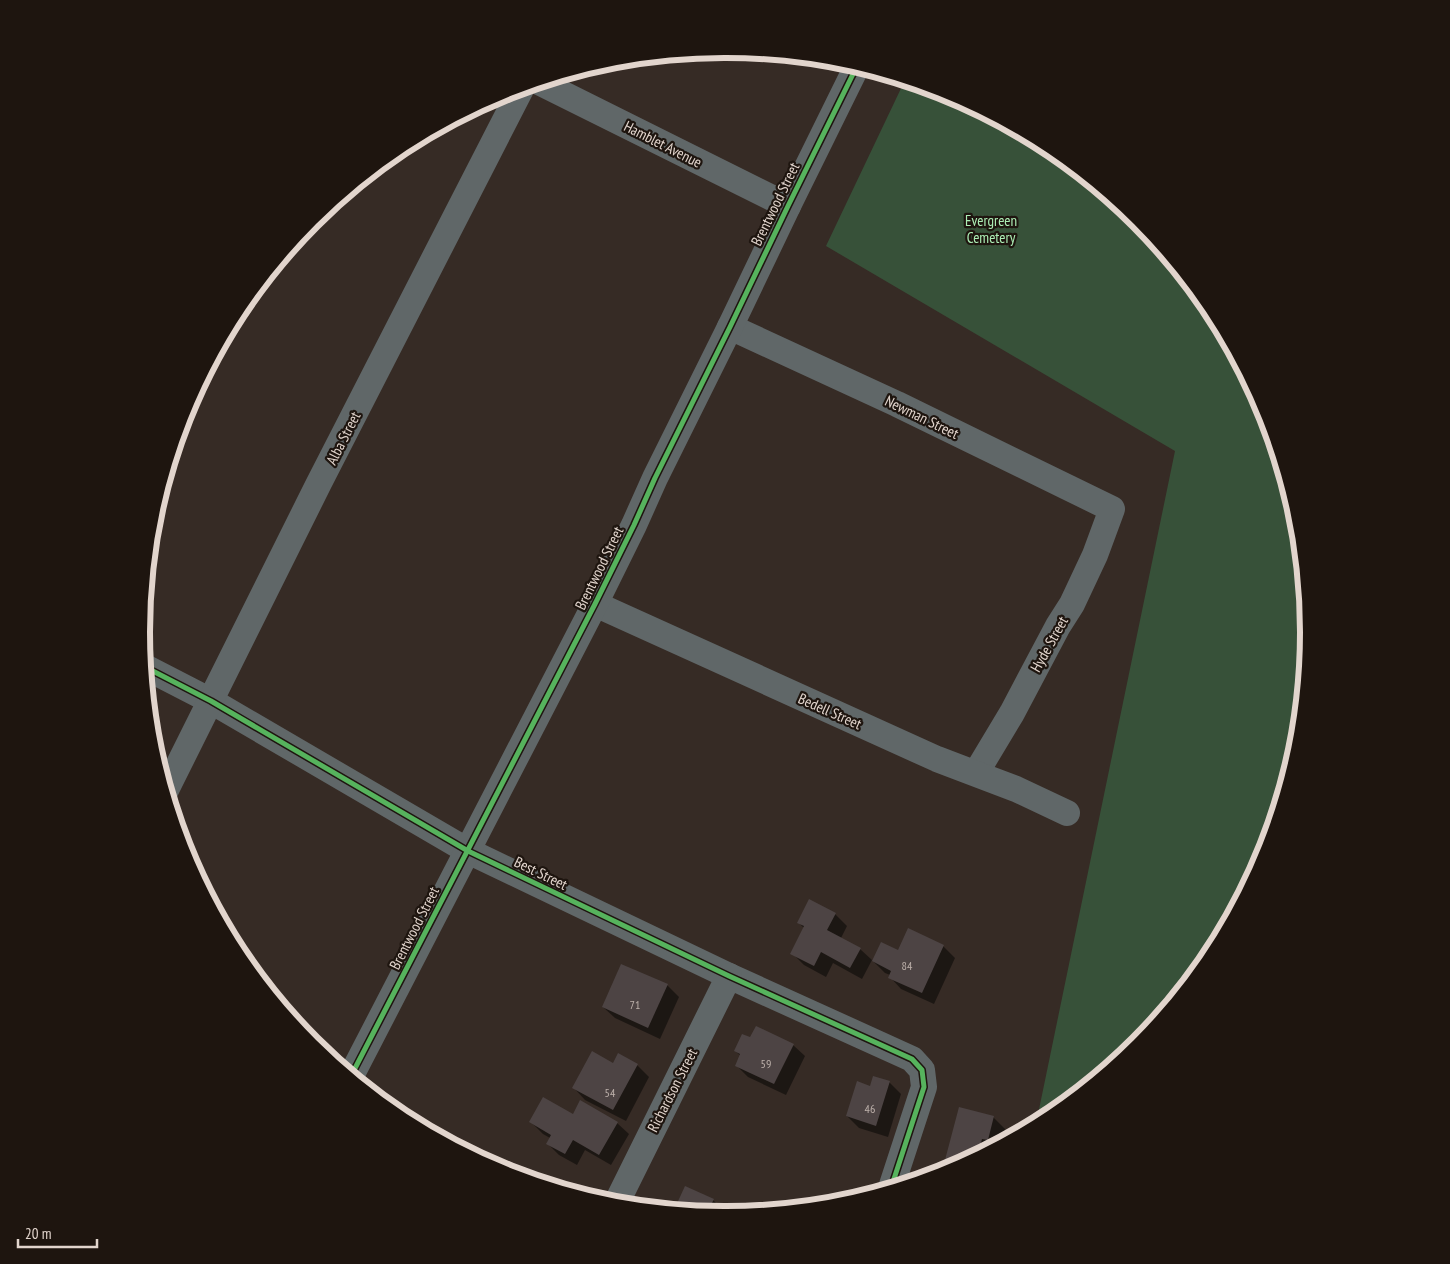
<svg xmlns="http://www.w3.org/2000/svg" width="1450" height="1264" viewBox="0 0 1450 1264" font-family="'PT Sans Narrow',sans-serif">
	<style>
		.green { fill: #375139 }
		.shadow { fill: #0007 }
		.building { fill: #4d4444 }
		.lines { fill: none; stroke-linecap: round; stroke-linejoin: round }
		.minor { stroke: #606768; stroke-width: 26 }
		.cycleway-casing { stroke: #1e150f; stroke-width: 8 }
		.cycleway { stroke: #56b35d; stroke-width: 5 }
		.labels { text-anchor: middle; dominant-baseline: central; stroke-width: 4.5; stroke-linejoin: round; paint-order: stroke }
		.number-label { font-size: 12px; fill: #bdb1ab }
		.street-label { font-size: 15px; fill: #e2d5cd; stroke: #1e150f }
		.park-label { font-size: 15px; fill: #aceeb5; stroke: #1e150f }
		.rim { fill: none; stroke: #e2d5cd; stroke-width: 6 }
	</style>
	<rect width="100%" height="100%" fill="#362b25"/>
	<polygon class="green" points="905,80 948,93 1049,147 1138,220 1210,308 1264,409 1297,519 1308,632 1297,746 1264,855 1210,956 1137,1045 1049,1117 1036,1124 1175,451 826,246"/>
	<g class="shadow">
		<polygon points="835,914 847,926 841,938 860,949 872,960 862,979 833,963 826,977 804,965 792,953 805,929 798,922"/>
		<polygon points="943,946 955,958 934,1004 901,989 890,977 890,975 885,973 873,961 899,952"/>
		<polygon points="667,985 679,997 660,1039 615,1018 603,1007"/>
		<polygon points="751,1039 793,1045 805,1056 786,1095 748,1077 736,1065 741,1056 735,1051"/>
		<polygon points="614,1065 637,1065 649,1077 626,1121 585,1100 574,1088"/>
		<polygon points="889,1082 901,1094 888,1137 859,1128 847,1116 871,1087"/>
		<polygon points="993,1117 1005,1129 1002,1142 954,1168 946,1160"/>
		<polygon points="531,1122 617,1123 629,1134 611,1165 585,1150 577,1165 559,1155 547,1143 550,1138 543,1134"/>
		<polygon points="686,1187 713,1200 725,1212 723,1215 675,1210"/>
	</g>
	<g class="building">
		<polygon points="809,899 836,913 827,930 861,948 850,968 821,952 814,966 790,954 804,926 797,923"/>
		<polygon points="908,928 944,945 922,993 888,978 891,971 872,961 881,942 898,950"/>
		<polygon points="621,964 668,984 648,1028 602,1007"/>
		<polygon points="756,1026 794,1044 774,1084 735,1066 740,1054 734,1051 742,1034 750,1037"/>
		<polygon points="592,1051 613,1063 618,1053 638,1064 613,1110 572,1088"/>
		<polygon points="873,1076 890,1081 876,1126 846,1116 857,1081 870,1086"/>
		<polygon points="543,1097 573,1114 580,1100 618,1122 599,1155 573,1140 565,1154 546,1144 551,1135 529,1122"/>
		<polygon points="959,1107 994,1116 988,1140 982,1139 978,1155 961,1164 945,1160"/>
		<polygon points="685,1186 714,1199 707,1213 674,1210"/>
	</g>
	<g class="lines">
		<g class="minor">
			<polyline points="539,82 788,206"/>
			<polyline points="730,327 897,404 1112,509 1095,555 1072,604 1058,626 1012,713 976,773"/>
			<polyline points="595,604 937,759 1016,789 1067,813"/>
			<polyline points="145,667 211,701 468,851 729,976 912,1059 922,1070 924,1087 891,1188"/>
			<polyline points="166,790 319,483 522,87"/>
			<polyline points="351,1076 595,604 634,525 655,478 730,327 788,206 857,66"/>
			<polyline points="616,1204 729,976"/>
		</g>
		<defs>
			<g id="cycleway">
				<polyline points="145,667 211,701 468,851 729,976 912,1059 922,1070 924,1087 891,1188"/>
				<polyline points="351,1076 595,604 634,525 655,478 730,327 788,206 857,66"/>
			</g>
		</defs>
		<use href="#cycleway" class="cycleway-casing"/>
		<use href="#cycleway" class="cycleway"/>
	</g>
	<g class="labels">
		<g class="number-label">
			<text x="907" y="965">84</text>
			<text x="635" y="1004">71</text>
			<text x="766" y="1063">59</text>
			<text x="610" y="1092">54</text>
			<text x="870" y="1108">46</text>
		</g>
		<g class="street-label">
			<text transform="translate(663 144) rotate(27)">Hamblet Avenue</text>
			<text transform="translate(775 204) rotate(-64)">Brentwood Street</text>
			<text transform="translate(922 417) rotate(26)">Newman Street</text>
			<text transform="translate(343 438) rotate(-63)">Alba Street</text>
			<text transform="translate(599 568) rotate(-64)">Brentwood Street</text>
			<text transform="translate(1049 644) rotate(-61)">Hyde Street</text>
			<text transform="translate(830 711) rotate(24)">Bedell Street</text>
			<text transform="translate(541 873) rotate(26)">Best Street</text>
			<text transform="translate(414 928) rotate(-63)">Brentwood Street</text>
			<text transform="translate(672 1090) rotate(-63)">Richardson Street</text>
		</g>
		<g class="park-label">
			<text x="991" y="220">Evergreen<tspan x="991" dy="17">Cemetery</tspan></text>
		</g>
	</g>
	<path d="M0 0H1450V1264H0ZM724 58H726A574 574 0 0 1 1300 632V632A574 574 0 0 1 726 1206H724A574 574 0 0 1 150 632V632A574 574 0 0 1 724 58Z" fill="#1e150f" fill-rule="evenodd"/>
	<path class="rim" d="M724 58H726A574 574 0 0 1 1300 632V632A574 574 0 0 1 726 1206H724A574 574 0 0 1 150 632V632A574 574 0 0 1 724 58Z"/>
	<path d="M18 1239v8h79v-8" fill="none" stroke="#e2d5cd" stroke-width="2.5"/>
	<text x="25" y="1239" font-size="15" fill="#e2d5cd" stroke="#1e150f" stroke-width="4" paint-order="stroke">20 m</text>
</svg>
